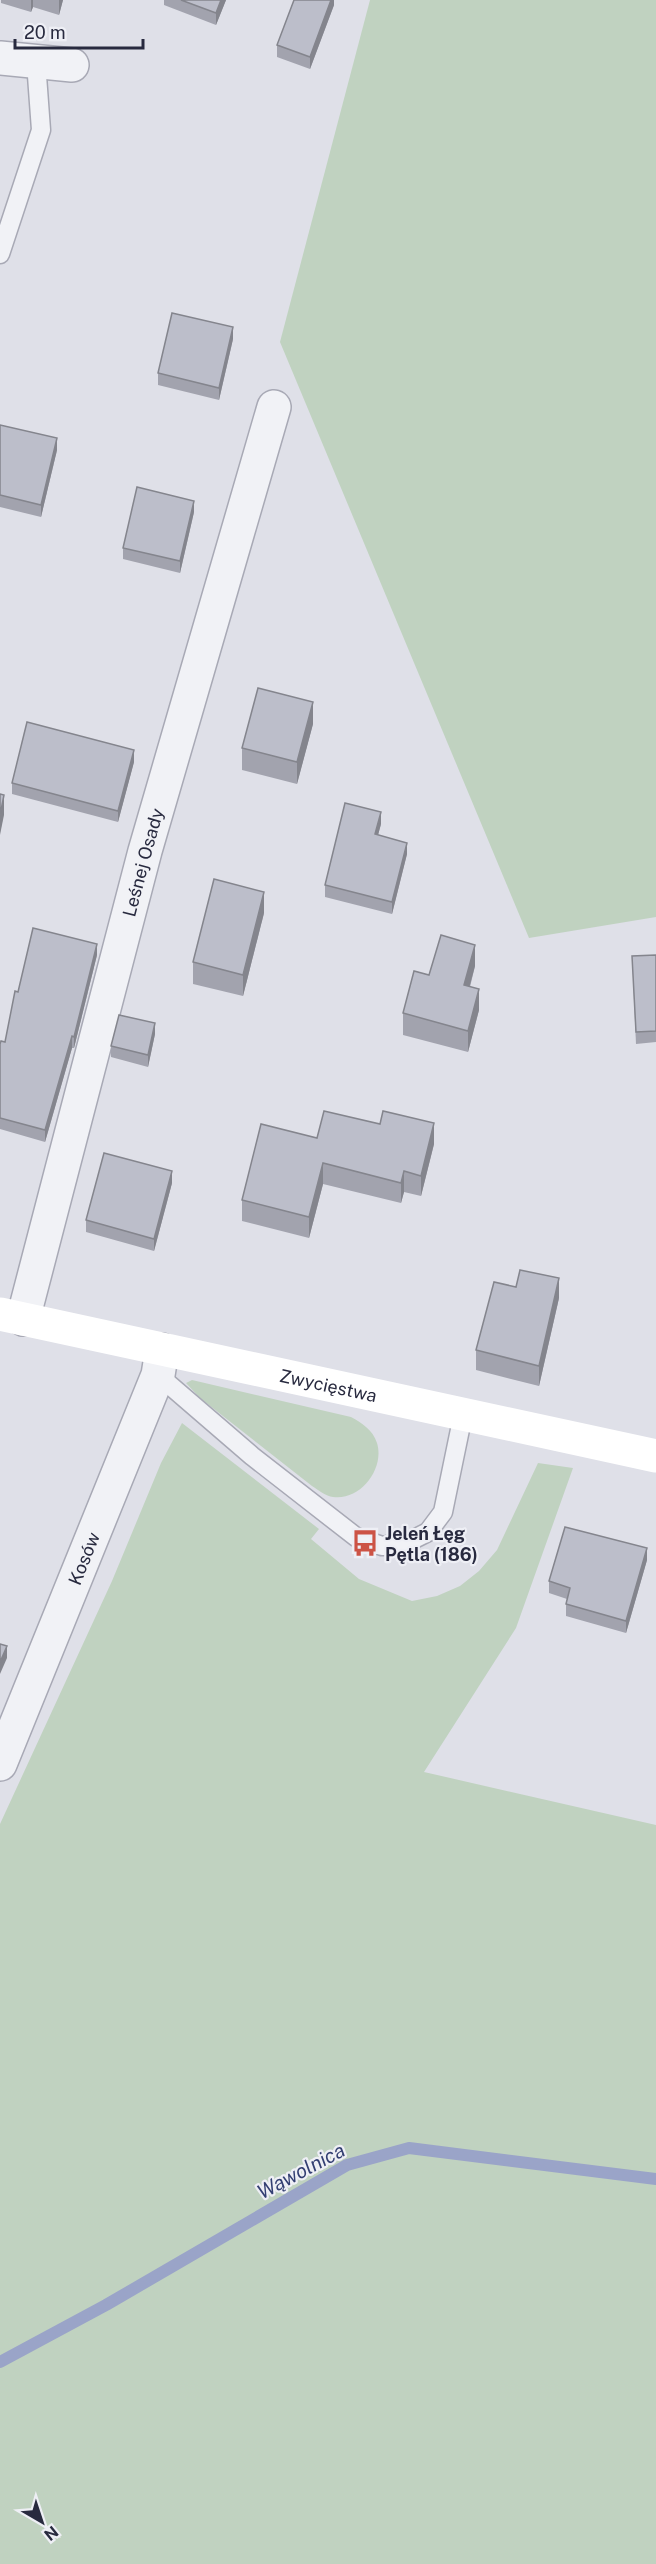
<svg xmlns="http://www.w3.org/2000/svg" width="656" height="2564" viewBox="0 0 656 2564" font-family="'Public Sans',sans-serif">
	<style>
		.green { fill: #c0d2c0 }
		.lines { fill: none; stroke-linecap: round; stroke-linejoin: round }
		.stream { stroke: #9aa4c8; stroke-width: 12 }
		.lane-casing { stroke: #a8a9b5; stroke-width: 21 }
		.street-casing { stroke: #a8a9b5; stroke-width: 36 }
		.lane { stroke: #f1f2f6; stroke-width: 18 }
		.street { stroke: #f1f2f6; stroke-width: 33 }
		.secondary { stroke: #fff; stroke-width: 33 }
		.wall { fill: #a2a3ae }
		.shaded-wall { fill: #84858d }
		.building { fill: #bcbeca; stroke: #84858d; stroke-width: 1.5 }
		.labels { text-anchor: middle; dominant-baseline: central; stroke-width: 4.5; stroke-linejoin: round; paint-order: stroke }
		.street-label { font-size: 18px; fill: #282a3f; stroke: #eeeff5 }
		.poi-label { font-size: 18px; font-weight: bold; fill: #282a3f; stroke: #eeeff5; text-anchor: start }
		.water-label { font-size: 20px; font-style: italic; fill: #333f72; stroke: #eeeff5 }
	</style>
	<rect width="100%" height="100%" fill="#dfe0e8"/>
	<g class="green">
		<polygon points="370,0 656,0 656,917 529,938 280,342"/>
		<path d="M192 1380 351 1417C362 1423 373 1430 377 1443 385 1469 360 1501 333 1497 326 1496 318 1490 312 1486L200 1398 186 1383Z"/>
		<polygon points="182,1423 319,1529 311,1539 359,1579 412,1601 437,1596 460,1586 479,1571 497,1550 538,1463 573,1468 516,1628 424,1772 656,1825 656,2564 0,2564 0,1824 112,1581 161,1463"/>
	</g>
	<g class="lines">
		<polyline class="stream" points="0,2362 106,2305 347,2165 409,2148 656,2179"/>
		<defs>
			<g id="lane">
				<polyline points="0,254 41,130 36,62"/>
				<polyline points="158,1375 252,1456 356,1537 382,1546 408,1542 428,1532 443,1512 463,1415"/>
			</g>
			<g id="street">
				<polyline points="0,58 72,65"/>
				<path id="s1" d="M23 1319 145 851 274 407"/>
				<path id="s2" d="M0 1764 158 1375 162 1350"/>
			</g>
		</defs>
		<use href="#lane" class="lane-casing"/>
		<use href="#street" class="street-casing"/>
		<use href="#lane" class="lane"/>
		<use href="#street" class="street"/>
		<path class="secondary" id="s3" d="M0 1314 656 1456"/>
	</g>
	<g class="wall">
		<polygon points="1,0 63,0 59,15 33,7 31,12 1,3"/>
		<polygon points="164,0 226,0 216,25 164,5"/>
		<polygon points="334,0 334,5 310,69 277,57 277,45"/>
		<polygon points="233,339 219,400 158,385 158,373"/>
		<polygon points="0,425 57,450 41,517 0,507"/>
		<polygon points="194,512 180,573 123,559 123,548"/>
		<polygon points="313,724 297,784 242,770 242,748"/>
		<polygon points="134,762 118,822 12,794 12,783"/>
		<polygon points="381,824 378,835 407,854 392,914 325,897 325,885"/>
		<polygon points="264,913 243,996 193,984 193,962"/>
		<polygon points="97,955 74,1048 72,1048 45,1142 0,1129 0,1044 5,1042 18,992"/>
		<polygon points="656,955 656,1042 636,1044 632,956"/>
		<polygon points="475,966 470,987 479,1010 468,1052 403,1035 403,1013 429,975"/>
		<polygon points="155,1034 148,1067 111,1057 111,1046"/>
		<polygon points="317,1138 434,1144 421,1196 404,1192 401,1203 323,1184 309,1238 242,1221 242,1200"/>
		<polygon points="172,1183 154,1251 86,1232 86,1220"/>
		<polygon points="559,1298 539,1386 476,1370 476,1350"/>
		<polygon points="647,1560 626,1633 566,1616 566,1604 567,1599 549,1593 549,1581"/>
	</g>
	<g class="shaded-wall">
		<polygon points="31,0 33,0 33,7 31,12"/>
		<polygon points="59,0 63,0 59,15"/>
		<polygon points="221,0 226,0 216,25 216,13"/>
		<polygon points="331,0 334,0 334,5 310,69 310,57"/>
		<polygon points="233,327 233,339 219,400 219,388"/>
		<polygon points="57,438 57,450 41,517 41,505"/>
		<polygon points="194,501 194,512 180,573 180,561"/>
		<polygon points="313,702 313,724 297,784 297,762"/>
		<polygon points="134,750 134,762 118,822 118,811"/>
		<polygon points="4,795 4,815 0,835 0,815"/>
		<polygon points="381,812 381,824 375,846 375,834"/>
		<polygon points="407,843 407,854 392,914 392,902"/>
		<polygon points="264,892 264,913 243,996 243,975"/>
		<polygon points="97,944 97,955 74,1048 74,1037"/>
		<polygon points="475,945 475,966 464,1007 464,985"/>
		<polygon points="479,989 479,1010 468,1052 468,1031"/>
		<polygon points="155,1023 155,1034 148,1067 148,1055"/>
		<polygon points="72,1036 72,1048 45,1142 45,1130"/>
		<polygon points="434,1123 434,1144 421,1196 421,1176"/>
		<polygon points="323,1163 323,1184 309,1238 309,1217"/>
		<polygon points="172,1171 172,1183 154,1251 154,1239"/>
		<polygon points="404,1171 404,1192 401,1203 401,1183"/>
		<polygon points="559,1278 559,1298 539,1386 539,1366"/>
		<polygon points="647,1548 647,1560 626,1633 626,1621"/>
		<polygon points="7,1646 7,1658 0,1674 0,1662"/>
	</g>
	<g class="building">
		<polygon points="181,0 221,0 216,13"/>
		<polygon points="294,0 331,0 310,57 277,45"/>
		<polygon points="172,313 233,327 219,388 158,373"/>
		<polygon points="0,425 57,438 41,505 0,495"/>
		<polygon points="137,487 194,501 180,561 123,548"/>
		<polygon points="258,688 313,702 297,762 242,748"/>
		<polygon points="27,722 134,750 118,811 12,783"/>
		<polygon points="0,794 4,795 0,815"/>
		<polygon points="345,803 381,812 375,834 407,843 392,902 325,885"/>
		<polygon points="214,879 264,892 243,975 193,962"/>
		<polygon points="33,928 97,944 74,1037 72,1036 45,1130 0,1118 0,1044 1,1041 5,1042 15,991 18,992"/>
		<polygon points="441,935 475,945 464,985 479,989 468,1031 403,1013 414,971 429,975"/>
		<polygon points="656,955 656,1031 636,1032 632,956"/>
		<polygon points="119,1015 155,1023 148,1055 111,1046"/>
		<polygon points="324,1111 380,1124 383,1111 434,1123 421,1176 404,1171 401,1183 323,1163 309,1217 242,1200 261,1124 317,1138"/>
		<polygon points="104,1153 172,1171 154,1239 86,1220"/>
		<polygon points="520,1270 559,1278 539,1366 476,1350 494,1282 516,1287"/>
		<polygon points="565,1527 647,1548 626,1621 566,1604 570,1588 549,1581"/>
		<polygon points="0,1644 7,1646 0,1662"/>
	</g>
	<defs>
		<symbol id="bus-bare" viewBox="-9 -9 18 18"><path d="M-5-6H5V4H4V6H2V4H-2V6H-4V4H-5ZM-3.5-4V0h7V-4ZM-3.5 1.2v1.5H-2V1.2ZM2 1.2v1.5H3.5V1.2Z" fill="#cc5345" stroke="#eeeff5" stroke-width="2.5" paint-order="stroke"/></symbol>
	</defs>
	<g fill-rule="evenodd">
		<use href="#bus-bare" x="346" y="1524" width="38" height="38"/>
	</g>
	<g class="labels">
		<g class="street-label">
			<text stroke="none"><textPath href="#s1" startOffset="472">Leśnej Osady</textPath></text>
			<text stroke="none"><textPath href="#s3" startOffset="336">Zwycięstwa</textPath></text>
			<text stroke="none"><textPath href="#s2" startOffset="222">Kosów</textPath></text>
		</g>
		<g class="poi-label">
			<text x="385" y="1533">Jeleń Łęg<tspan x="385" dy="21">Pętla (186)</tspan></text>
		</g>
		<g class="water-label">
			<text transform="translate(301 2171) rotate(-28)">Wąwolnica</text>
		</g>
	</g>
	<g transform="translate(42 2522) rotate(141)" stroke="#eeeff5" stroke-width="4.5" paint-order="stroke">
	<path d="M0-4.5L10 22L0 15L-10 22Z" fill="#282a3f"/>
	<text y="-9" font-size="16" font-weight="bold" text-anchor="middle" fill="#282a3f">N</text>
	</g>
	<path d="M15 39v9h128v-9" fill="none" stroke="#282a3f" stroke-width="3"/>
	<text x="24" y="39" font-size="18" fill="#282a3f" stroke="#eeeff5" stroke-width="4.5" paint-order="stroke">20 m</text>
</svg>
